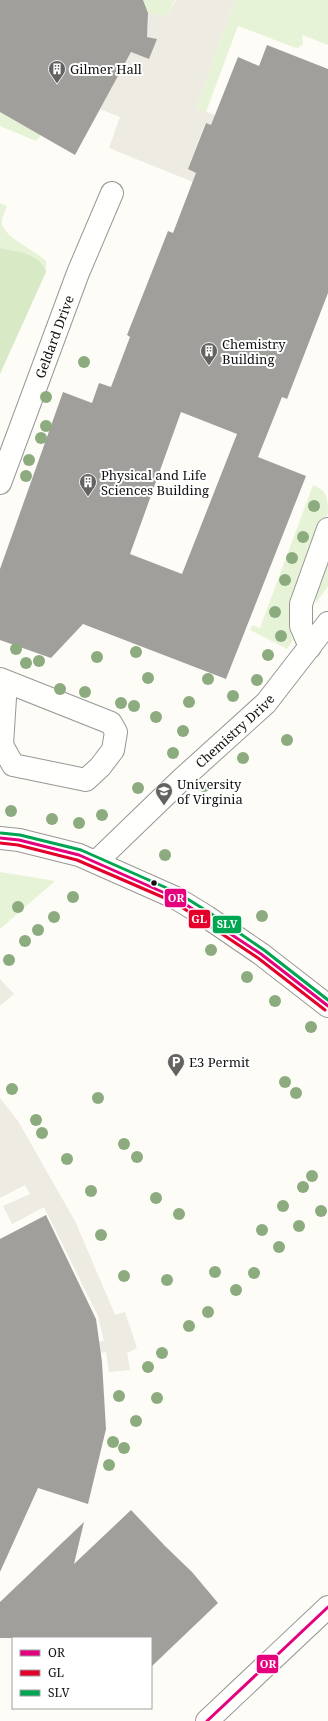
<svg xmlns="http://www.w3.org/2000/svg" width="328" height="1721" viewBox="0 0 328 1721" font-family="'Noto Serif',serif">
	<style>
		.green { fill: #e7f3d7 }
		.forest { fill: #d8eac5 }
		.plaza { fill: #edebe2 }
		.building { fill: #a19f9c; fill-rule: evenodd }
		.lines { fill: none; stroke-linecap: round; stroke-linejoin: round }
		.minor-casing { stroke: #979795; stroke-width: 24 }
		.minor { stroke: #fffffe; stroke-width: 22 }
		.bus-1-casing { stroke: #fff; stroke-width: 6 }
		.bus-2-casing { stroke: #fff; stroke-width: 6 }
		.bus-3-casing { stroke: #fff; stroke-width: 6 }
		.bus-1 { stroke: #e5007d; stroke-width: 3 }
		.bus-2 { stroke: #e4002b; stroke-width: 3 }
		.bus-3 { stroke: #00a651; stroke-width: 3 }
		.tree { fill: #8cac80 }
		.bus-dot { fill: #111; stroke: #fff; stroke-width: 1.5 }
		.labels { text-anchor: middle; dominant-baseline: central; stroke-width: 4; stroke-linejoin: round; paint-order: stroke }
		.poi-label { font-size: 13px; fill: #111; stroke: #fff; text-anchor: start }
		.street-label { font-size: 13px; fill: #111; stroke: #fff }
		.line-badge { stroke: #fff; stroke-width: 1.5 }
		.badge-label { font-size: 11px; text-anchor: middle; font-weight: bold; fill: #fff }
	</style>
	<rect width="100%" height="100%" fill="#fdfcf7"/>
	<g class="green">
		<polygon points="143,0 175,0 168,14 161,15 148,13"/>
		<polygon points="235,0 328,0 328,45 302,35 303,44 298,48 293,47 238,26 206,112 196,108"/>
		<polygon points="0,112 41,135 36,141 0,126"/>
		<path d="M0 203 7 206C5 211 2 217 2 222 2 237 35 250 46 261V272C39 252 18 252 0 248Z"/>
		<path d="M313 485C327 490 328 499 328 512L291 608C288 619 288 630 293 640L287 649 250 630 252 625 260 628Z"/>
		<polygon points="328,565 328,586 316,603 316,595"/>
		<polygon points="0,872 55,881 0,929"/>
	</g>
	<path class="forest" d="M0 248C18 252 39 252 46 272L0 374Z"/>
	<g class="plaza">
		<polygon points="176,0 235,0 196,108 220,117 216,127 205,123 188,169 197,173 193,182 109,148 120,117 100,109 131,52 149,59 157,39 147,37 148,13 161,15 168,14"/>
		<polygon points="0,979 14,994 0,1006"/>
		<polygon points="0,1098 18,1121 76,1223 115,1315 125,1312 137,1348 127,1353 130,1370 109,1372 106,1352 52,1361 51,1350 104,1341 98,1316 44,1207 12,1224 3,1206 30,1194 25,1185 0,1198"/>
	</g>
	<g class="building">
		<polygon points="0,0 143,0 148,13 147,37 157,39 149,59 131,52 75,155 0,112"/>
		<path d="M267 45 328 69V293L287 399 282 397 258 457 306 476 226 679 83 624 51 658 0 640V569L63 392 92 403 99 383 111 387 130 337 127 335 168 231 173 233 196 173 188 169 206 123 211 125 238 57 259 66ZM181 412 237 434 182 574 130 554Z"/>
		<polygon points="46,1215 96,1319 102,1362 106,1429 88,1504 38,1488 0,1572 0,1239"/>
		<polygon points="131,1510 165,1546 192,1572 218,1603 151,1667 151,1638 0,1638 0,1602 84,1522 74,1564"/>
	</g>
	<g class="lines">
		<defs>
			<g id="minor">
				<path id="s1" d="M0 483 78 273 112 193"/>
				<polyline points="310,647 301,626 301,604 328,529"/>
				<polyline points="0,679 111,723 116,732 113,750 100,767 86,780 13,765 2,745 6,682"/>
				<polyline points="0,838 19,840 79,855 176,898 207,917 261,954 328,1006"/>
				<path id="s2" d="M96 862 182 779 266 703 328 623"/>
				<polyline points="207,1721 328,1607"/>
			</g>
		</defs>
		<use href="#minor" class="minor-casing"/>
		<use href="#minor" class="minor"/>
		<defs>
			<g id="bus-1">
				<polyline points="0,838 19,840 79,855 176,898 261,954 328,1006"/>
				<polyline points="207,1721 328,1607"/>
			</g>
			<polyline id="bus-2" points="0,843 18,845 77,860 174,902 258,958 325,1010"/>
			<polyline id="bus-3" points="1,833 20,835 81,850 178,893 210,913 264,950 328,1000"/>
		</defs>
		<use href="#bus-1" class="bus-1-casing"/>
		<use href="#bus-2" class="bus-2-casing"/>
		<use href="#bus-3" class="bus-3-casing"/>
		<use href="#bus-1" class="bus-1"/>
		<use href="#bus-2" class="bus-2"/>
		<use href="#bus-3" class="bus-3"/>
	</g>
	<g class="tree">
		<circle cx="84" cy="362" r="6"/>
		<circle cx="46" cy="397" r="6"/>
		<circle cx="46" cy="426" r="6"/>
		<circle cx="41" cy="438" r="6"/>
		<circle cx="29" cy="460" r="6"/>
		<circle cx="26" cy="476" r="6"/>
		<circle cx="314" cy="506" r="6"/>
		<circle cx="303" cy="537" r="6"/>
		<circle cx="292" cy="558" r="6"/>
		<circle cx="285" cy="580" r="6"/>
		<circle cx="275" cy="612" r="6"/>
		<circle cx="281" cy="636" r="6"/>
		<circle cx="16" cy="649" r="6"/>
		<circle cx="136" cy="652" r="6"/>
		<circle cx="268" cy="655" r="6"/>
		<circle cx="97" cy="657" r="6"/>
		<circle cx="39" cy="661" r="6"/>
		<circle cx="26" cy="663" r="6"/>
		<circle cx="148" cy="678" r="6"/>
		<circle cx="208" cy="679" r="6"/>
		<circle cx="257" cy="680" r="6"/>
		<circle cx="60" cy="689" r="6"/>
		<circle cx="85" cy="692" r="6"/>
		<circle cx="233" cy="696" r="6"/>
		<circle cx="189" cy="702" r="6"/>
		<circle cx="121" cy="703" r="6"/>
		<circle cx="134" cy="706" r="6"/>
		<circle cx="156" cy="717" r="6"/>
		<circle cx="183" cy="731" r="6"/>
		<circle cx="287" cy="740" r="6"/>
		<circle cx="173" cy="753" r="6"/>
		<circle cx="243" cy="758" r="6"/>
		<circle cx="204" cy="786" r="6"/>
		<circle cx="138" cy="788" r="6"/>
		<circle cx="11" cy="811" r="6"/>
		<circle cx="102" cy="815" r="6"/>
		<circle cx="52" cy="819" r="6"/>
		<circle cx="79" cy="823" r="6"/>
		<circle cx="165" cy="855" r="6"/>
		<circle cx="73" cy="897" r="6"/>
		<circle cx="18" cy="907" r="6"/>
		<circle cx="262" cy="916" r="6"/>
		<circle cx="54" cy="917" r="6"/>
		<circle cx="38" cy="930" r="6"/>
		<circle cx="25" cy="941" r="6"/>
		<circle cx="211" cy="950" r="6"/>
		<circle cx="9" cy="960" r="6"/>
		<circle cx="247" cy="977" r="6"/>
		<circle cx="275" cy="1001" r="6"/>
		<circle cx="311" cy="1027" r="6"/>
		<circle cx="285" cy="1082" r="6"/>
		<circle cx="12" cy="1089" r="6"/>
		<circle cx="296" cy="1093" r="6"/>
		<circle cx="98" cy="1098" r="6"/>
		<circle cx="36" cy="1120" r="6"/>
		<circle cx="42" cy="1133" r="6"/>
		<circle cx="124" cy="1144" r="6"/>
		<circle cx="137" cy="1157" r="6"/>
		<circle cx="67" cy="1159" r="6"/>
		<circle cx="312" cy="1176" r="6"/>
		<circle cx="303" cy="1187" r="6"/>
		<circle cx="91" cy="1191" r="6"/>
		<circle cx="156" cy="1198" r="6"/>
		<circle cx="283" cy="1206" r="6"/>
		<circle cx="321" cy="1211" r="6"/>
		<circle cx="179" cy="1214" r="6"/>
		<circle cx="299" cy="1226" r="6"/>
		<circle cx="262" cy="1230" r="6"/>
		<circle cx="101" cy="1235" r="6"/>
		<circle cx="279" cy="1247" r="6"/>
		<circle cx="215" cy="1272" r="6"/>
		<circle cx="254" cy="1273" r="6"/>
		<circle cx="124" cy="1276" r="6"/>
		<circle cx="167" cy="1280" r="6"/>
		<circle cx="236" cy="1290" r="6"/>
		<circle cx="208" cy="1312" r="6"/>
		<circle cx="189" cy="1326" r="6"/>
		<circle cx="162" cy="1353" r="6"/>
		<circle cx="148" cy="1367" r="6"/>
		<circle cx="119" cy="1396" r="6"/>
		<circle cx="157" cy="1398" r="6"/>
		<circle cx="136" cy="1421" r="6"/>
		<circle cx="113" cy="1442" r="6"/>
		<circle cx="124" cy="1448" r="6"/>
		<circle cx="109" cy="1465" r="6"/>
	</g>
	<defs>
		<symbol id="building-pin" viewBox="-11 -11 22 30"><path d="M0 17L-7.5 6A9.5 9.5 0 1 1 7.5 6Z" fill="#646362" stroke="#fff"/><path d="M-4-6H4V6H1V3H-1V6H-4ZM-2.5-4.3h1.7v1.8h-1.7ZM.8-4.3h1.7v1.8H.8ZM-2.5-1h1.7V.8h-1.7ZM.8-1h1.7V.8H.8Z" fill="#fff"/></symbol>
		<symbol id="university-pin" viewBox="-11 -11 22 30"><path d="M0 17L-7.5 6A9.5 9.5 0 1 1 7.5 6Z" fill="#646362" stroke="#fff"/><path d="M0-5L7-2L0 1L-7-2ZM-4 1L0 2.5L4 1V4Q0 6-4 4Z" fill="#fff"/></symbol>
		<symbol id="parking-pin" viewBox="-11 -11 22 30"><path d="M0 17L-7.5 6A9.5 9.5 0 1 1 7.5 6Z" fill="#646362" stroke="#fff"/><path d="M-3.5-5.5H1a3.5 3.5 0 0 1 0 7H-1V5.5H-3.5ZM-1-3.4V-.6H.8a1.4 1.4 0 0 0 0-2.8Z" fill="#fff"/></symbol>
	</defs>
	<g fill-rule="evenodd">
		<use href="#building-pin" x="47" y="59" width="20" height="27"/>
		<use href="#building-pin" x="199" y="341" width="20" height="27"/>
		<use href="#building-pin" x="78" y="472" width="20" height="27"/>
		<use href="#university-pin" x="154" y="781" width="20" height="27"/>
		<use href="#parking-pin" x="166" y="1052" width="20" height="27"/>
	</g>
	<circle class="bus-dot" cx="154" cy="883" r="3.5"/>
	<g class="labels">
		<g class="poi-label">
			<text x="70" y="69">Gilmer Hall</text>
			<text x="222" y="344">Chemistry<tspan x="222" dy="15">Building</tspan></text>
			<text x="101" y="475">Physical and Life<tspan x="101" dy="15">Sciences Building</tspan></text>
			<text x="177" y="784">University<tspan x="177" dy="15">of Virginia</tspan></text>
			<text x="189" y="1062">E3 Permit</text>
		</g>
		<g class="street-label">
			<text stroke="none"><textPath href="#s1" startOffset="156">Geldard Drive</textPath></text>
			<text stroke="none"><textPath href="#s2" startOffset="191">Chemistry Drive</textPath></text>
		</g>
	</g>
	<g class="line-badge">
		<rect x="164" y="888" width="23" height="20" rx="4" fill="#e5007d"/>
		<rect x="188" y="909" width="23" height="20" rx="4" fill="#e4002b"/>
		<rect x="212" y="915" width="30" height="19" rx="4" fill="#00a651"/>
		<rect x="256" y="1654" width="23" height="20" rx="4" fill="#e5007d"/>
	</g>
	<g class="badge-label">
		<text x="176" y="902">OR</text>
		<text x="199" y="923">GL</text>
		<text x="227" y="928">SLV</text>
		<text x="268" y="1668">OR</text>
	</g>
	<rect x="12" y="1637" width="140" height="72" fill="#ffffff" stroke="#a0a0a0"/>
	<rect x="20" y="1650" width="20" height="6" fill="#e5007d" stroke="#a0a0a0"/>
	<text x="48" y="1657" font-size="12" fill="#111111">OR</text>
	<rect x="20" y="1670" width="20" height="6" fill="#e4002b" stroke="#a0a0a0"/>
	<text x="48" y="1677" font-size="12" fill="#111111">GL</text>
	<rect x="20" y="1690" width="20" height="6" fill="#00a651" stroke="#a0a0a0"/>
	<text x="48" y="1697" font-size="12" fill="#111111">SLV</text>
</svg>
